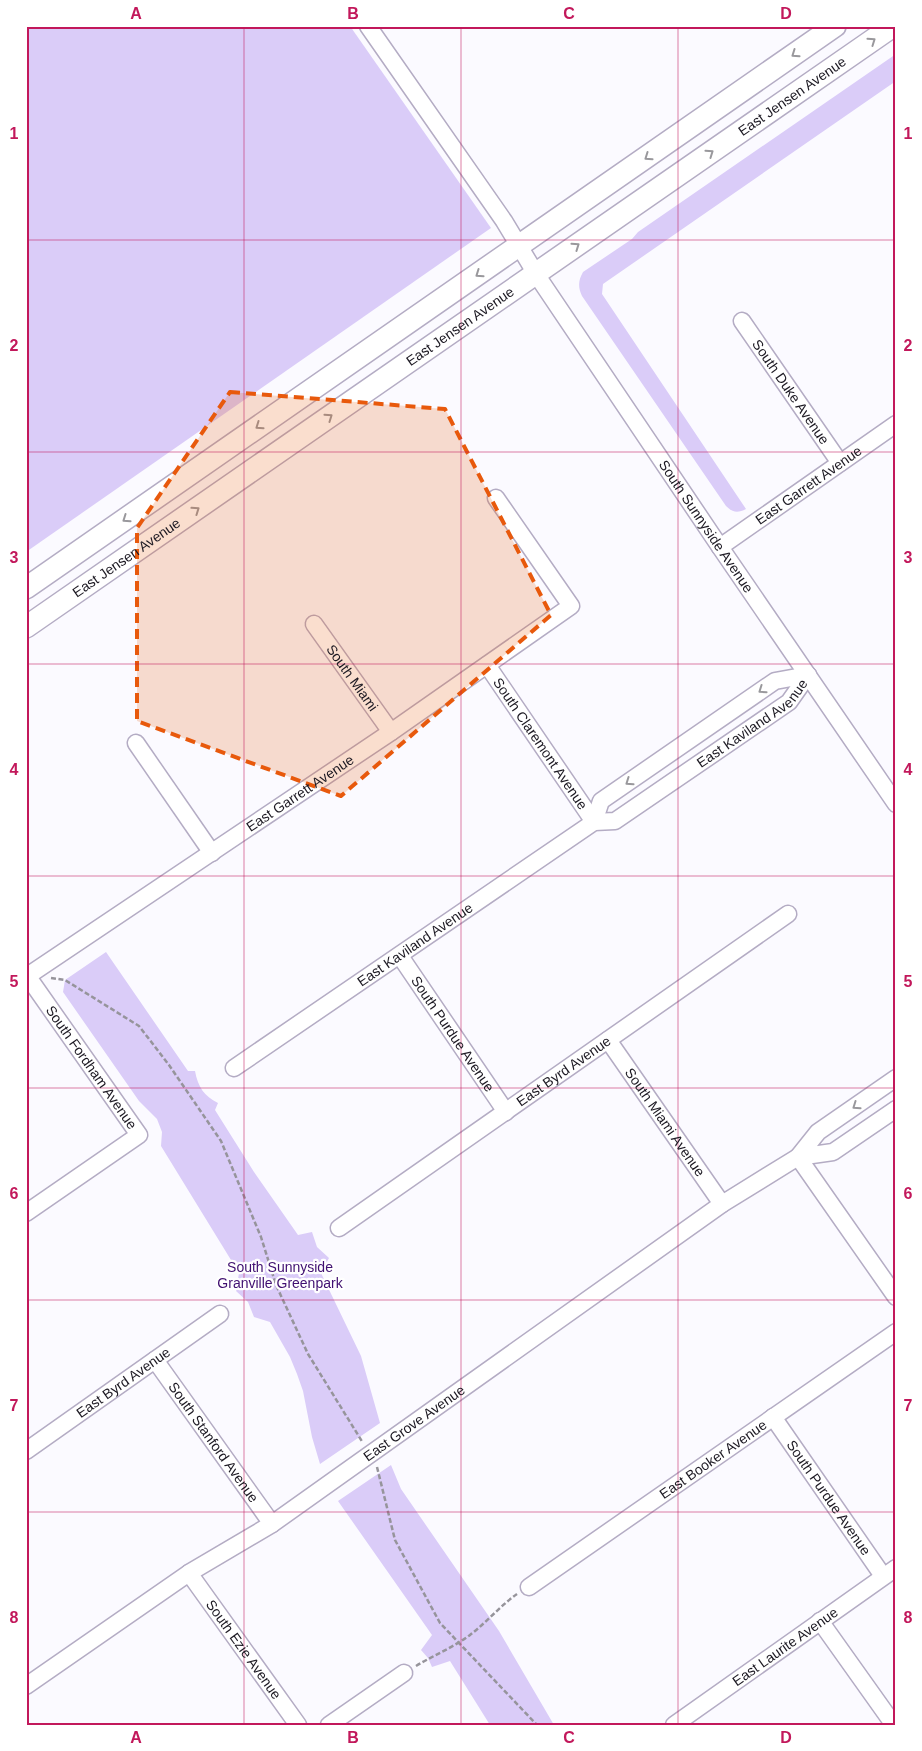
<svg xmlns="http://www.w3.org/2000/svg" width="922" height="1751" viewBox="0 0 922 1751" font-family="Helvetica,sans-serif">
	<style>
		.green { fill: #daccf8 }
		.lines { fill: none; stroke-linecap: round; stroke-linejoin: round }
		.minor-casing { stroke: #b4acc4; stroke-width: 19 }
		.major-casing { stroke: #b4acc4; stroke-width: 24 }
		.path { stroke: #96949b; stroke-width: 2.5; stroke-dasharray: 5 2.5; stroke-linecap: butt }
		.minor { stroke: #fff; stroke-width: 16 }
		.major { stroke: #fff; stroke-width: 21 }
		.oneway { stroke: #99989c }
		.marked { fill: #e8590c; fill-opacity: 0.2; stroke: #e8590c; stroke-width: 4; stroke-dasharray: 10 6; stroke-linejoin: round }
		.grid { fill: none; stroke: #c2185b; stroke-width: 1; stroke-opacity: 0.55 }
		.labels { text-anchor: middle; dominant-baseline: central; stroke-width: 4.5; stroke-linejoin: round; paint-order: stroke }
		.street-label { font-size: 14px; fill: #1c1922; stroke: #fff }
		.park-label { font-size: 14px; fill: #401071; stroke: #fff }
		.neatline { fill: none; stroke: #c2185b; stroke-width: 2 }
		.grid-label { font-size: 16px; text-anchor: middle; font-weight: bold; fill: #c2185b }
	</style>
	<rect width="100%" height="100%" fill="#fbfaff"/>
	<g class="green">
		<polygon points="26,26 350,26 491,228 26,552"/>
		<path d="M896 54V81L603 284 602 294 746 509C738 513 733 513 726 506L582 296C578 287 578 281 583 272L632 239 638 232Z"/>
		<path d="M106 952 188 1071H195C198 1087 204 1096 218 1103L215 1110 254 1172 298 1235 312 1232 317 1247 329 1258 321 1273 361 1356 380 1423 320 1464 312 1437 303 1391 297 1374 290 1357 270 1322 254 1317 248 1302 236 1291 239 1273 161 1146 162 1132 157 1119 139 1101 63 992 65 980Z"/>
		<polygon points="391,1465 401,1489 499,1631 554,1725 490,1725 450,1661 432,1667 428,1658 421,1650 432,1635 338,1501"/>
	</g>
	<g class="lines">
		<defs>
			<g id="minor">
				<path id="s1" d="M368 26 504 221 536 274 720 547 896 804"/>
				<path id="s2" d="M742 321 840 463"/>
				<path id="s3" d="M720 547 896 424"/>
				<path id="s4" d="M314 624 391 732"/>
				<path id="s5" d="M487 665 594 822"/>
				<polyline points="136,743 212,853"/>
				<polyline points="594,822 601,801 775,681 808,675"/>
				<path id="s6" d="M400 956 506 1112"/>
				<path id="s7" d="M26 974 139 1135 26 1213"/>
				<path id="s8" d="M26 977 391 732 571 606 496 498"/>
				<path id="s9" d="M608 1040 722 1204"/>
				<path id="s10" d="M234 1068 594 822 615 821 789 702 808 675"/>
				<polyline points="896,1078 818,1132 798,1157 833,1152 896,1109"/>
				<path id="s11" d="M339 1228 788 914"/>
				<path id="s12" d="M155 1360 272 1524"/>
				<path id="s13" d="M773 1417 883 1576"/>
				<path id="s14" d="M26 1451 220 1314"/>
				<path id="s15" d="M189 1573 298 1725"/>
				<path id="s16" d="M529 1587 896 1332"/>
				<polyline points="820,1621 894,1725"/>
				<path id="s17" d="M26 1686 189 1573 272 1524 722 1204 798 1157 896 1297"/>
				<polyline points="329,1725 404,1673"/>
				<path id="s18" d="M674 1725 896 1568"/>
			</g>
			<g id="major">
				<polyline points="26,588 835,26"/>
				<path id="s19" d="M26 627 893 26"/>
			</g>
		</defs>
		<use href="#minor" class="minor-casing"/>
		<use href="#major" class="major-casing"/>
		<g class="path">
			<polyline points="51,978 65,980 139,1026 169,1065 221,1141 261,1237 276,1285 308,1354 363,1443"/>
			<polyline points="377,1467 395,1540 440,1623 537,1725"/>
			<path d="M416 1666C434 1655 454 1647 470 1635 487 1622 500 1606 517 1594"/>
		</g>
		<use href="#minor" class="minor"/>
		<use href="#major" class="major"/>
	</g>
	<defs><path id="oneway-chevron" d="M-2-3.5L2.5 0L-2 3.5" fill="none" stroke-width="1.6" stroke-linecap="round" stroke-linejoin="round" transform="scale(1.25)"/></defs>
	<g class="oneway">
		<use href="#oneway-chevron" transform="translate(872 41) rotate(-35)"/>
		<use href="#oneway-chevron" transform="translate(795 54) rotate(145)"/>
		<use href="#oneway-chevron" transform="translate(710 153) rotate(-35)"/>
		<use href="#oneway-chevron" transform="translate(648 157) rotate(145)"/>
		<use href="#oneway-chevron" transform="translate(576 246) rotate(-35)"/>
		<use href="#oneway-chevron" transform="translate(479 274) rotate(145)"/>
		<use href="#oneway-chevron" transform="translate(329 417) rotate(-35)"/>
		<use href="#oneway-chevron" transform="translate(259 426) rotate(145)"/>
		<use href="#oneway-chevron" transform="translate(196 510) rotate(-35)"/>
		<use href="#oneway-chevron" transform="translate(126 519) rotate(145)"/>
		<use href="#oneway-chevron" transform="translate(762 690) rotate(145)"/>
		<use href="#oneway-chevron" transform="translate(629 782) rotate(145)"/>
		<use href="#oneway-chevron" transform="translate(856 1106) rotate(145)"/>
	</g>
	<path class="marked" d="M230 392 445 409 551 615 341 796 137 721V528Z"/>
	<path class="grid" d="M244 26V1725M461 26V1725M678 26V1725M26 240H896M26 452H896M26 664H896M26 876H896M26 1088H896M26 1300H896M26 1512H896"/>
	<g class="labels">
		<g class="street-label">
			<text stroke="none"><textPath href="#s19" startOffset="932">East Jensen Avenue</textPath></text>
			<text stroke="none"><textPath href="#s19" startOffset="528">East Jensen Avenue</textPath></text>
			<text stroke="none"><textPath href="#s2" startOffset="86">South Duke Avenue</textPath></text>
			<text stroke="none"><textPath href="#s3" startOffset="108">East Garrett Avenue</textPath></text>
			<text stroke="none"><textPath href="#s1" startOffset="604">South Sunnyside Avenue</textPath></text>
			<text stroke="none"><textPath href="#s19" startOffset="122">East Jensen Avenue</textPath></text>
			<text stroke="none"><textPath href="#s4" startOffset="66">South Miami</textPath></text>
			<text stroke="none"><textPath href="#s10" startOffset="626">East Kaviland Avenue</textPath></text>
			<text stroke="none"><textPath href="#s5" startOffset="95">South Claremont Avenue</textPath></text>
			<text stroke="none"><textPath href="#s8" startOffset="330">East Garrett Avenue</textPath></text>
			<text stroke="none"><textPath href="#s10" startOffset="219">East Kaviland Avenue</textPath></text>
			<text stroke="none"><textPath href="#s6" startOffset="94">South Purdue Avenue</textPath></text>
			<text stroke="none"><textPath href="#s7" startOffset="114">South Fordham Avenue</textPath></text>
			<text stroke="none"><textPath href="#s11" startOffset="274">East Byrd Avenue</textPath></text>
			<text stroke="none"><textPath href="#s9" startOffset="100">South Miami Avenue</textPath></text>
			<text stroke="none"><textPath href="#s14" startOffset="119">East Byrd Avenue</textPath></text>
			<text stroke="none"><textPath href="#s17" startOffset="469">East Grove Avenue</textPath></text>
			<text stroke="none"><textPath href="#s12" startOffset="101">South Stanford Avenue</textPath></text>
			<text stroke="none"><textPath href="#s16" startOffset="224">East Booker Avenue</textPath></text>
			<text stroke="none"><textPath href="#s13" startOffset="98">South Purdue Avenue</textPath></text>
			<text stroke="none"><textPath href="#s18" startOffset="136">East Laurite Avenue</textPath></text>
			<text stroke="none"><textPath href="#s15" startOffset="94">South Ezie Avenue</textPath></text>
		</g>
		<g class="park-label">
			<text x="280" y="1267">South Sunnyside<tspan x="280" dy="16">Granville Greenpark</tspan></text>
		</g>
	</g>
	<rect width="922" height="1751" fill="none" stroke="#ffffff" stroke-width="55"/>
	<rect x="28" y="28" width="866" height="1696" class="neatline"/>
	<g class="grid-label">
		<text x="136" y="19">A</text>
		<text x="353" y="19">B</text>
		<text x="569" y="19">C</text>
		<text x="786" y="19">D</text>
		<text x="14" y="139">1</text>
		<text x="908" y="139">1</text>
		<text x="14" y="351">2</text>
		<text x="908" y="351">2</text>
		<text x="14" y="563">3</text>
		<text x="908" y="563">3</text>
		<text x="14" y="775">4</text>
		<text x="908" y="775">4</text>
		<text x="14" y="987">5</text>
		<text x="908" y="987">5</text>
		<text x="14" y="1199">6</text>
		<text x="908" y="1199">6</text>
		<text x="14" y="1411">7</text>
		<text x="908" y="1411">7</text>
		<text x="14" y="1623">8</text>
		<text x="908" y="1623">8</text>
		<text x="136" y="1743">A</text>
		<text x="353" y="1743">B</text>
		<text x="569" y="1743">C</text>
		<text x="786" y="1743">D</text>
	</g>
</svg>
